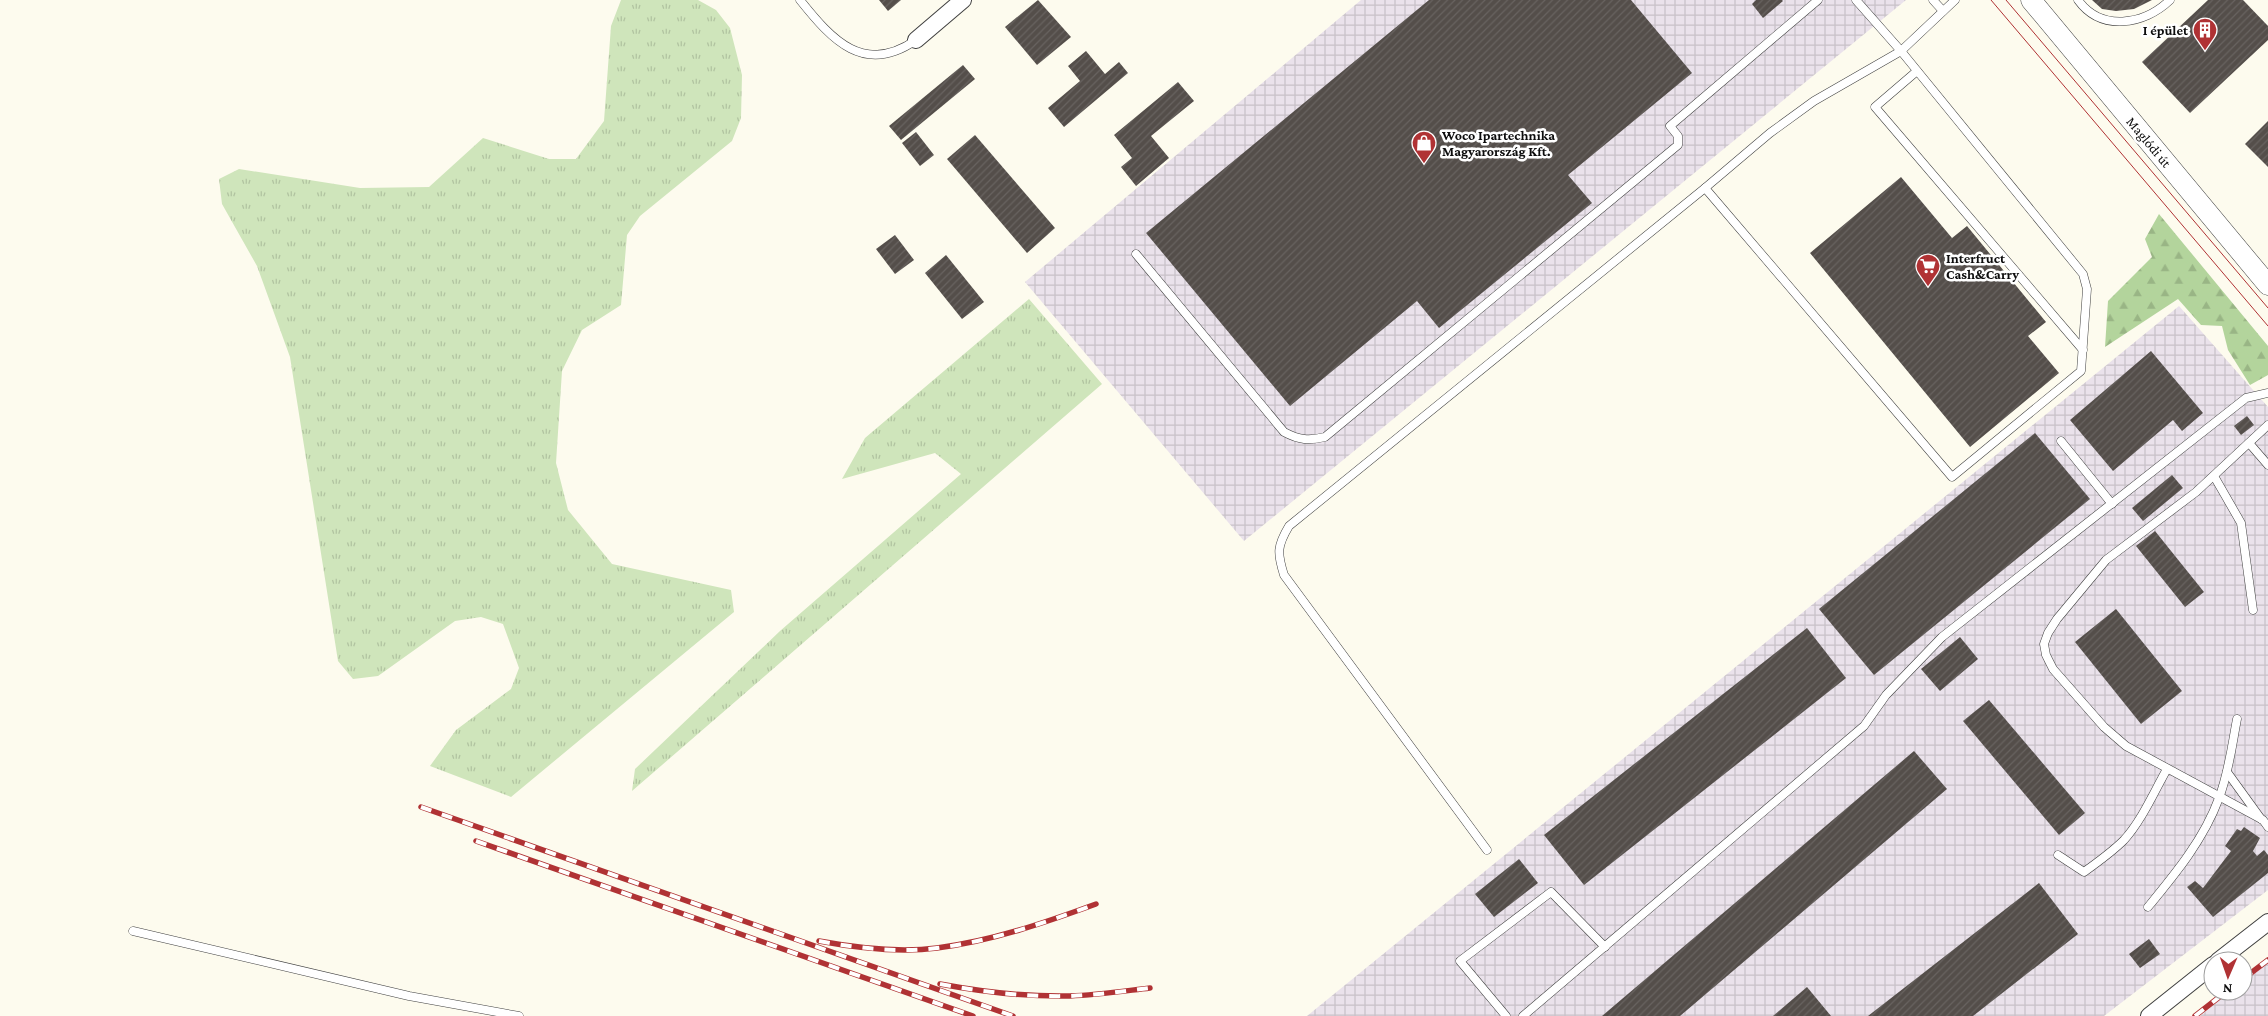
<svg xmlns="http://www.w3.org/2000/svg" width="2268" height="1016" viewBox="0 0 2268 1016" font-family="'Crimson Pro',serif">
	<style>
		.industrial { fill: url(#industrial-grid) }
		.grass { fill: url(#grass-tufts) }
		.forest { fill: url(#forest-firs) }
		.building { fill: url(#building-hatch) }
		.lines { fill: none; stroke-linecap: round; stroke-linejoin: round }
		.service-casing { stroke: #404040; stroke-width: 9 }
		.minor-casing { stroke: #404040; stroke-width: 18 }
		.tertiary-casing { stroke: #404040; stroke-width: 21 }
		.service { stroke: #fff; stroke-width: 8 }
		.minor { stroke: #fff; stroke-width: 16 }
		.tertiary { stroke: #fff; stroke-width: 20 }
		.tram { stroke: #b03234; stroke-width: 1 }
		.rail-casing { stroke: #b03234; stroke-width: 5.5 }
		.rail { stroke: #fff; stroke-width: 4; stroke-dasharray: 11; stroke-linecap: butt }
		.labels { text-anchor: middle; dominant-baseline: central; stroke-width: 5; stroke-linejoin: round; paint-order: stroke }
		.poi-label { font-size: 14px; font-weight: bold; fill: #0d0d0d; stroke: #fff; text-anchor: start }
		.street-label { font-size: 14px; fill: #0d0d0d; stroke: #fff }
	</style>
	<defs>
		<pattern id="industrial-grid" width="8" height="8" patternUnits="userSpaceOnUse" patternTransform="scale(1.25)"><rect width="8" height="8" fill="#eae2eb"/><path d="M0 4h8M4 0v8" fill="none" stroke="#c8c1c8"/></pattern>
		<pattern id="grass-tufts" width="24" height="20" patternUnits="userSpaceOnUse" patternTransform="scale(1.25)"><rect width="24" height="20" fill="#cfe5bb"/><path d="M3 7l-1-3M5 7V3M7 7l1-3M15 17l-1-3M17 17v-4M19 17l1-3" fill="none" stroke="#b1c3a0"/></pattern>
		<pattern id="forest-firs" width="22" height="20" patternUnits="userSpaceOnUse" patternTransform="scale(1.25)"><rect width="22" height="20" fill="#b3d49c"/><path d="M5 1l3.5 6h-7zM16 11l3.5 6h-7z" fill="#99b585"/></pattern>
		<pattern id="building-hatch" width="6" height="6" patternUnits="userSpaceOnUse" patternTransform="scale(1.25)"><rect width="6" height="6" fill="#544e4a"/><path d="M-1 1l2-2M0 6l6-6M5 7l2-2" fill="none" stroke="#686360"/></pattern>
	</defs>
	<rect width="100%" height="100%" fill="#fdfbee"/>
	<g class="industrial">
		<polygon points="1361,0 1906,0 1244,541 1025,282"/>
		<polygon points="2179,306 2268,407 2268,890 2104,1016 1307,1016"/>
		<polygon points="2268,962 2268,1016 2200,1016 2231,991 2243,991 2243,981"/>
	</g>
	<g class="grass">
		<polygon points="621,0 698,0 716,10 730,28 742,75 741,118 732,141 640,216 627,235 621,305 582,330 562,371 556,463 568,510 612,564 731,590 734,612 511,797 430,766 456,730 511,689 519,668 503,624 481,617 455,621 378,676 353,679 338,661 290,357 257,266 222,204 219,179 239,169 360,188 429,187 483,138 549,159 576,159 604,121 611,26"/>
		<polygon points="1029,299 1102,384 632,791 635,769 780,631 961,474 935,453 842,479 865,438"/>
	</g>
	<polygon class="forest" points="2159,214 2268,346 2268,375 2250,385 2228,350 2222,326 2201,325 2178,299 2105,347 2108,301 2152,257 2145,239"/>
	<g class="building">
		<polygon points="879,0 901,0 888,11"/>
		<polygon points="1038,0 1071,37 1037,65 1005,27"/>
		<polygon points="1429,0 1631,0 1692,73 1568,175 1592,203 1439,328 1417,301 1290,406 1146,233"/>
		<polygon points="1756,0 1782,0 1783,1 1763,18 1752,4"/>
		<polygon points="2092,0 2152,0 2134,9 2116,11 2102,9"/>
		<polygon points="2208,0 2243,0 2268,26 2268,40 2190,113 2142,62"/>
		<polygon points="1086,51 1105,74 1119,62 1128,73 1064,127 1048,108 1080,81 1068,66"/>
		<polygon points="963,65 975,79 901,140 889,126"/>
		<polygon points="1178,82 1194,101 1151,136 1169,158 1136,186 1121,167 1132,158 1114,135"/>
		<polygon points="2268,121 2268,167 2245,144"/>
		<polygon points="916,132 934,155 920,166 902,143"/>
		<polygon points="975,135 1055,228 1027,253 947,159"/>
		<polygon points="1901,177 1952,238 1967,226 2046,322 2028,336 2059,373 1970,447 1810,253"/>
		<polygon points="895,235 914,260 895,274 876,249"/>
		<polygon points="946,255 984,302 962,319 925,273"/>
		<polygon points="2151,351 2203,413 2182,431 2173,420 2113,471 2070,420"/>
		<polygon points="2247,416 2254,425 2241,435 2234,426"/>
		<polygon points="2035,433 2090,499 1874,675 1819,609"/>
		<polygon points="2172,475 2183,488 2143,521 2132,508"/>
		<polygon points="2155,531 2204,592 2185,607 2136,546"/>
		<polygon points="2116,609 2182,691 2141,724 2075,642"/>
		<polygon points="1807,628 1846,678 1584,885 1544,835"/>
		<polygon points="1960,637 1978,659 1940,691 1921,669"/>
		<polygon points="1989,700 2085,813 2059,835 1963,721"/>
		<polygon points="1914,751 1947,789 1680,1016 1602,1016"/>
		<polygon points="2244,827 2260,838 2253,851 2257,856 2264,850 2268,855 2268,873 2213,917 2187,887 2195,881 2203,888 2231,851 2225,846 2237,829 2241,831"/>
		<polygon points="1519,859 1538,883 1494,917 1475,894"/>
		<polygon points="2039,883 2078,934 1973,1016 1868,1016"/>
		<polygon points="2149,939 2160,954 2140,968 2129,954"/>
		<polygon points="1807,987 1831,1016 1773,1016"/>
	</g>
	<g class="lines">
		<defs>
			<g id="service">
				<path d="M800 0C832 40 864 76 916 40"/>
				<polyline points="1933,0 1943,11"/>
				<path d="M2078 0C2101 32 2144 25 2170 0"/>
				<polyline points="1917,71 1875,107 2083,350"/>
				<polyline points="1705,188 1952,477 2081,371 2087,289 2083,274 1901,51 1856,0"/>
				<path d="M1136 254 1284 432C1299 440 1309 441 1325 437L1678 145V136L1670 126 1818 0"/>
				<polyline points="2268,425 2196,492 2106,560 2057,619 2048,633 2044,644 2046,655 2053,669 2104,727 2126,746 2263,820 2268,827"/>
				<polyline points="2061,441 2112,504"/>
				<polyline points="2249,443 2268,465"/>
				<polyline points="2214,476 2241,523 2253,610"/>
				<polyline points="2227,772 2261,819"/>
				<path d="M1487 850 1284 575C1277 553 1277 546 1289 526L1705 188 1770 133 1814 101 1901 51 1955 0"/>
				<path d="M2058 855 2084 872C2098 862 2112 852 2124 840 2142 820 2154 792 2167 769"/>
				<path d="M2148 907C2176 873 2204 839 2219 798 2229 772 2232 745 2237 719"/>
				<polyline points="133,931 409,996 519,1016"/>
				<polyline points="1506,1016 1460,961 1551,892 1605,947"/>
				<polyline points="1523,1016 1864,726 1886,695 1942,637 2246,398 2268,393"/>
			</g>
			<g id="minor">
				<polyline points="916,40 963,0"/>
				<polyline points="2218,961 2268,922"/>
				<polyline points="2149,1016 2213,965"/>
			</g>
			<polyline id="tertiary" points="2031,0 2268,285"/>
		</defs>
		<use href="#service" class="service-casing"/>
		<use href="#minor" class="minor-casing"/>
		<use href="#tertiary" class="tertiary-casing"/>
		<use href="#service" class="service"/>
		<use href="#minor" class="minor"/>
		<use href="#tertiary" class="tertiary"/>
		<g class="tram">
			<polyline points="1991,0 2268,326"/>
			<polyline points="2006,0 2268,308"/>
		</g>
		<defs>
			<g id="rail">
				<polyline points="421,807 1013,1016"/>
				<polyline points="476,841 973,1016"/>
				<path d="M819 941C857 948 898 953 937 948 992 941 1044 923 1096 904"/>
				<polyline points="2243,979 2268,960"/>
				<path d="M940 984C983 992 1026 997 1070 996 1097 995 1124 991 1150 988"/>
				<polyline points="2195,1016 2227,991"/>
			</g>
		</defs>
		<use href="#rail" class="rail-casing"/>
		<use href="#rail" class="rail"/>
	</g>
	<defs>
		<symbol id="building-pin" viewBox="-11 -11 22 30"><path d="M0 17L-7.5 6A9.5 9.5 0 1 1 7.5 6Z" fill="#b03234" stroke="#fff"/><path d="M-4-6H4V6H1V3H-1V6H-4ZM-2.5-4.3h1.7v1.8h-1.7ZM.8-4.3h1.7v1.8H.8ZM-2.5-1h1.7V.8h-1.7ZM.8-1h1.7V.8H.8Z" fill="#fff"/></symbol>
		<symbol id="shop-pin" viewBox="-11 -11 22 30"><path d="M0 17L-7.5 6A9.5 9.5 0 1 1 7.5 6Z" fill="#b03234" stroke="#fff"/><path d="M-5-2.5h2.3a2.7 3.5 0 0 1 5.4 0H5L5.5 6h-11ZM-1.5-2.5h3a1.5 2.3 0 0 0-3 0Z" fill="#fff"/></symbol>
		<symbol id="supermarket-pin" viewBox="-11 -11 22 30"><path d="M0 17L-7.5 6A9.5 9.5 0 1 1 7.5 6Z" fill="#b03234" stroke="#fff"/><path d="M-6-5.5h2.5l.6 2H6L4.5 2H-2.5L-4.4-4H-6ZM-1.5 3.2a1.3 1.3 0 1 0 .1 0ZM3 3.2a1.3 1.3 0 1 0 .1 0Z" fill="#fff"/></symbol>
	</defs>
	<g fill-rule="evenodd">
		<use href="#building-pin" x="2191" y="16" width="28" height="38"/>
		<use href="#shop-pin" x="1410" y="129" width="28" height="38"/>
		<use href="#supermarket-pin" x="1914" y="252" width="28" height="38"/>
	</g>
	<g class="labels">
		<g class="poi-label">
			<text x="2188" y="30" text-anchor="end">I épület</text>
			<text x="1442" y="135">Woco Ipartechnika<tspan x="1442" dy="16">Magyarország Kft.</tspan></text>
			<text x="1946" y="258">Interfruct<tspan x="1946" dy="16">Cash&amp;Carry</tspan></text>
		</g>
		<g class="street-label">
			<text transform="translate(2149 142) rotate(50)">Maglódi út</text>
		</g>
	</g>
	<g transform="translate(2228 976) rotate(182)"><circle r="24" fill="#ffffff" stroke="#9e9e9e"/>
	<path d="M0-4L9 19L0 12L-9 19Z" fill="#b03234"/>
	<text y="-8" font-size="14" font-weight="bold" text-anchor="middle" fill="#0d0d0d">N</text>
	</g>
</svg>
